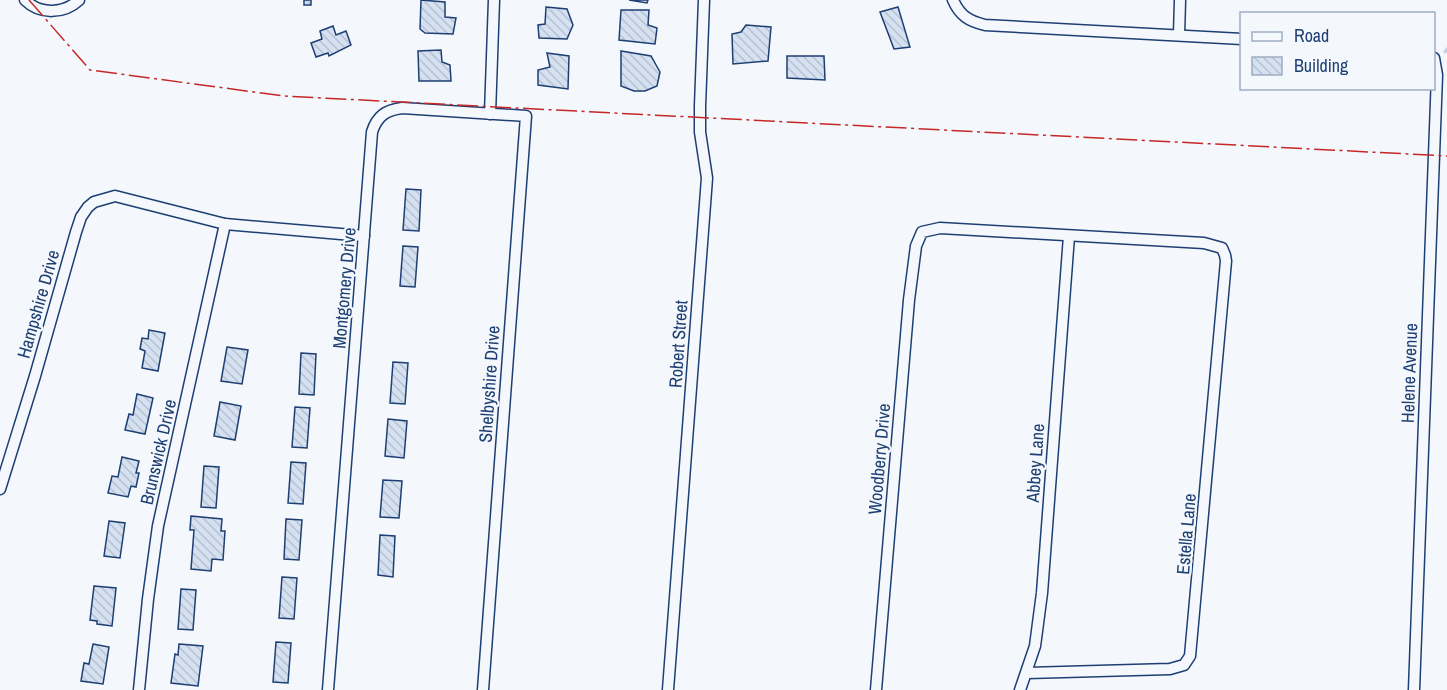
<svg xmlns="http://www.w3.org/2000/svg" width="1447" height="690" viewBox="0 0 1447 690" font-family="'Archivo Narrow',sans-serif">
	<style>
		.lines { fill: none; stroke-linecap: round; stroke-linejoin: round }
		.stream { stroke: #bed0e5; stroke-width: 3 }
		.building { fill: url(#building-back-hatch); stroke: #1d3f73; stroke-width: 1.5 }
		.street-casing { stroke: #1d3f73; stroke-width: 13 }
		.street { stroke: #f4f7fb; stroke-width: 10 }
		.power { stroke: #c62828; stroke-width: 1.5; stroke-dasharray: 21 4.5 3 4.5; stroke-linecap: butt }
		.labels { text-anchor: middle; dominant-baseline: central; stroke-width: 4.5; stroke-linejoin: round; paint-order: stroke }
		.street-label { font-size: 18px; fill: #1d3f73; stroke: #f4f7fb }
	</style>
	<defs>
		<pattern id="building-back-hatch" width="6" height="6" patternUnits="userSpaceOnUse" patternTransform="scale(1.5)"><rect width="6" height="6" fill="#d5e0f0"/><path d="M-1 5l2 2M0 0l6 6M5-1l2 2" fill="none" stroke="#b6c1d1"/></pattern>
	</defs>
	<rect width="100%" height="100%" fill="#f4f7fb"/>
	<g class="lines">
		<polyline class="stream" points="1445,52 1447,49"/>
	</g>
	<g class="building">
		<rect x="304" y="0" width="7" height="5"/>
		<polygon points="421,0 445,2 445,17 456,18 453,34 425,33 420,29"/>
		<polygon points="629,0 648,0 647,3"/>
		<polygon points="546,7 567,9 573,25 567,39 539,38 538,25 545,24"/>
		<polygon points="898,7 910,47 894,49 880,12"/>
		<polygon points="621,10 649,10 648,25 657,28 655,44 619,40"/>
		<polygon points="746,25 771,27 768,61 733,64 732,34 741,32"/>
		<polygon points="333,26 336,35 346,31 351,45 329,56 328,53 316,57 311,43 322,39 320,31"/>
		<polygon points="441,50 442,62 450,65 451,81 419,81 418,51"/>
		<polygon points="621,51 651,56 660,72 657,86 645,91 634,91 621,86"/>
		<polygon points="547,53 569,56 568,89 538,85 538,70 550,67"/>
		<polygon points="787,56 824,56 825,80 787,78"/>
		<polygon points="406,189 421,190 419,231 403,230"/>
		<polygon points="403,246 418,247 415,287 400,286"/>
		<polygon points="149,330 165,333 158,371 142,368 145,351 140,349 142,338 148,339"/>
		<polygon points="227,347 248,350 242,384 221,381"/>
		<polygon points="301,353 316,354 314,395 299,394"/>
		<polygon points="393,362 408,363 405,404 390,403"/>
		<polygon points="137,394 153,398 145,434 125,430 129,414 133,415"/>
		<polygon points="220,402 241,406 235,440 214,436"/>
		<polygon points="295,407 310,408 307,448 292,447"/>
		<polygon points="388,419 407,421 404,458 385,456"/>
		<polygon points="122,457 139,461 136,473 139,473 136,487 131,486 128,497 108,493 112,476 118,477"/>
		<polygon points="291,462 306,463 303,504 288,503"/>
		<polygon points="204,466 219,467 216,508 201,507"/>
		<polygon points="383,480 402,481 399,518 380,517"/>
		<polygon points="191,516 222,519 221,531 225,531 223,560 212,559 211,571 191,569 194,530 190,530"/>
		<polygon points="286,519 302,520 299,560 284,559"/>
		<polygon points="109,521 125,523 120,558 104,556"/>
		<polygon points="380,535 395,536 393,577 378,575"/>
		<polygon points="282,577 297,578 294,619 279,618"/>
		<polygon points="94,586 116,588 112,626 97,624 97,621 90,620"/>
		<polygon points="181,589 196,590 193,630 178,629"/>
		<polygon points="276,642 291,643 288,683 273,682"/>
		<polygon points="93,644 109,647 103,684 81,681 84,663 89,664"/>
		<polygon points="179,644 203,646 198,686 171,683 175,654 178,655"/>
	</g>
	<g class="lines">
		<defs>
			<g id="street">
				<path d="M25 0C40 15 64 14 79 0"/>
				<path d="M953 0C960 16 969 21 985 25L1242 39"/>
				<polyline points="1179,35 1180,0"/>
				<polyline points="490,114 494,0"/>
				<polyline points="0,489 35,376 76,232 81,217 88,207 94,202 115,196 225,224 364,236"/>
				<polyline points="139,690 148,599 158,526 225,224"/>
				<path d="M328 690 372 132C377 116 386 110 402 108L526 116 483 690"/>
				<polyline points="668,690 707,178 700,132 700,106 704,0"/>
				<polyline points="876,690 909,300 916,246 922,232 940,228 1204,243 1222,248 1225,255 1226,261 1190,656 1184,665 1170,669 1027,673"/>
				<polyline points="1020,690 1035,646 1042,593 1069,236"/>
				<polyline points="1414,690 1437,75 1434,58"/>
			</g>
		</defs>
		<use href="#street" class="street-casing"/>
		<use href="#street" class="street"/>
		<polyline class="power" points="29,0 90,70 284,96 1447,156"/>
	</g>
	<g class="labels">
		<g class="street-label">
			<text transform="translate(344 288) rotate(-85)">Montgomery Drive</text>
			<text transform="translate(38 304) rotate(-74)">Hampshire Drive</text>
			<text transform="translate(678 344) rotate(-86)">Robert Street</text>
			<text transform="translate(1409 373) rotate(-88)">Helene Avenue</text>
			<text transform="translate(489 384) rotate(-86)">Shelbyshire Drive</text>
			<text transform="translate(158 452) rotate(-77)">Brunswick Drive</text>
			<text transform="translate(879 459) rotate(-85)">Woodberry Drive</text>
			<text transform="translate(1035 463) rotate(-86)">Abbey Lane</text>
			<text transform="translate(1186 534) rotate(-85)">Estella Lane</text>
		</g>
	</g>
	<rect x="1240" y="12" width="195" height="78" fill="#f4f7fb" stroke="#9eadc5" stroke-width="1.5"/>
	<rect x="1252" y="32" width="30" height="9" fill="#f4f7fb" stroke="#9eadc5" stroke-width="1.5"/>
	<text x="1294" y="42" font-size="18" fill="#1d3f73">Road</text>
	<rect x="1252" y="57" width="30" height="18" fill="url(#building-back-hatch)" stroke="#9eadc5" stroke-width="1.5"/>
	<text x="1294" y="72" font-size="18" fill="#1d3f73">Building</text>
</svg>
